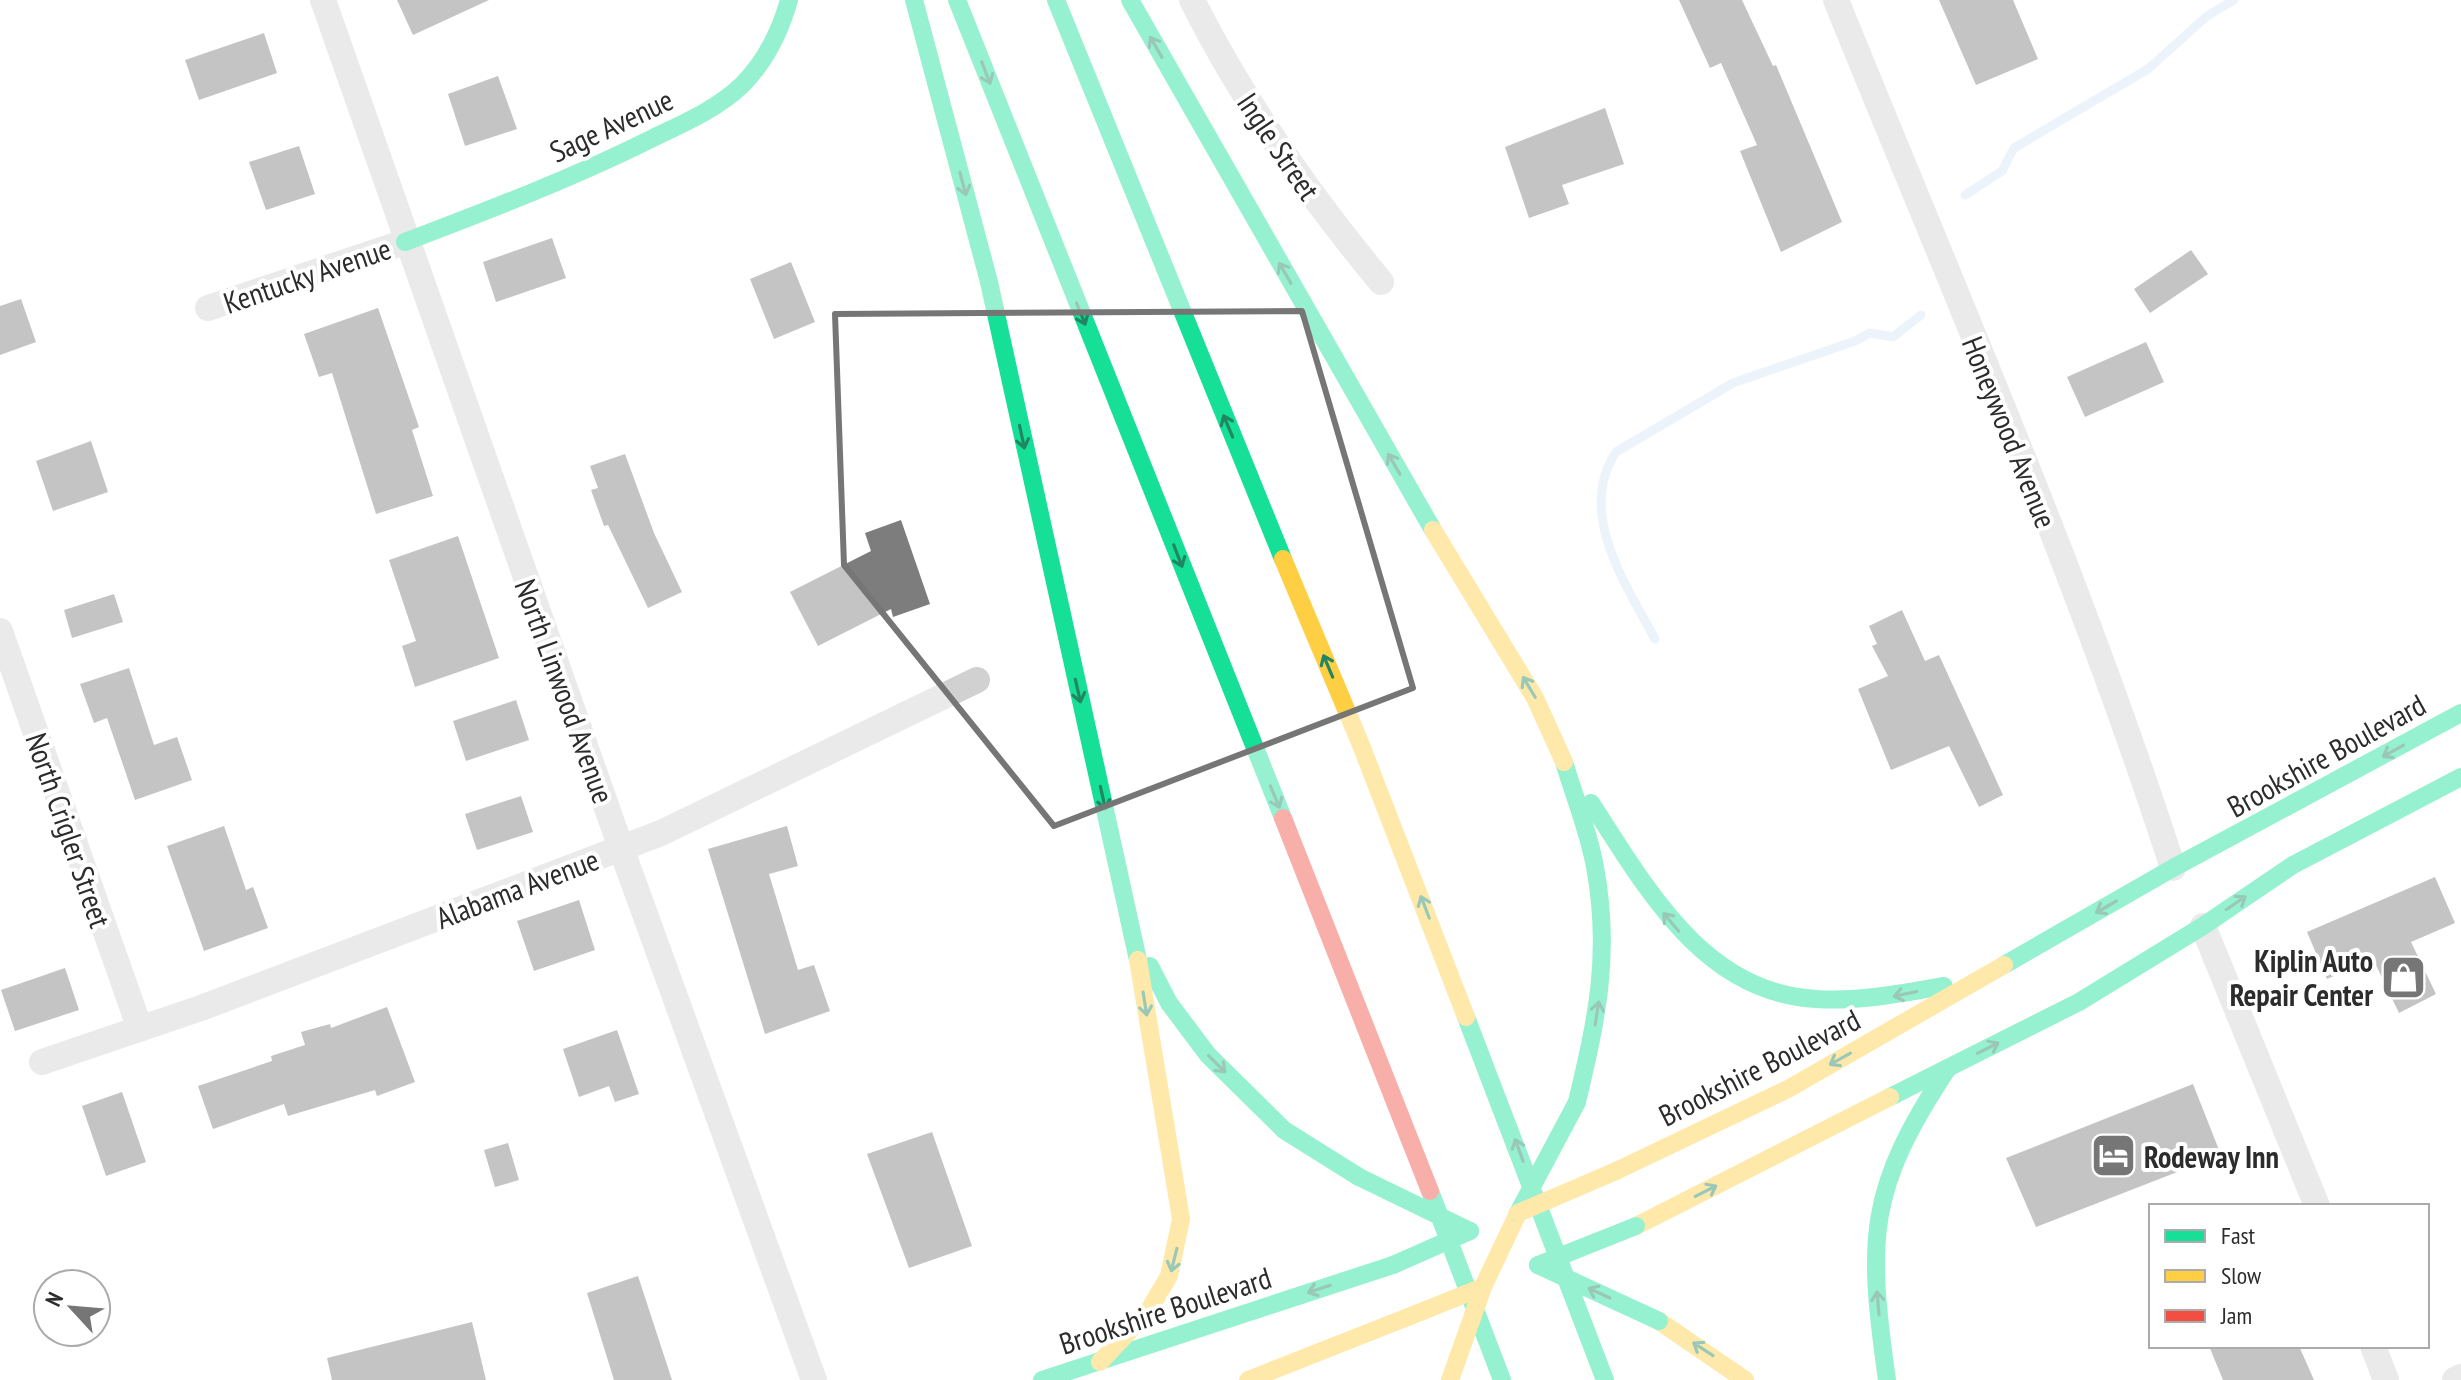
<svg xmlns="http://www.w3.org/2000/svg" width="2461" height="1380" viewBox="0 0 2461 1380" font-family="'PT Sans Narrow',sans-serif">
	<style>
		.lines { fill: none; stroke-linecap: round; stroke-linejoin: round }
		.stream { stroke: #d4e5f3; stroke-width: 9 }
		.building { fill: #7d7d7d }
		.street { stroke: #d1d1d1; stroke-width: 26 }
		.fast { stroke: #16e098; stroke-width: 18 }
		.slow { stroke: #ffcf43; stroke-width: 18 }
		.jam { stroke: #f24e42; stroke-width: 18 }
		.fast-bridge { stroke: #16e098; stroke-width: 18 }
		.slow-bridge { stroke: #ffcf43; stroke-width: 18 }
		.oneway { stroke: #218662 }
		.marked { fill: none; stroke: #767676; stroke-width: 6; stroke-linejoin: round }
		.labels { text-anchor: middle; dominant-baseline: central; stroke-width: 8; stroke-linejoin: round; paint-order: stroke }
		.street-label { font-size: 30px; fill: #2c2c2c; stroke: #fff }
		.poi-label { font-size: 30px; font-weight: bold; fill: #2c2c2c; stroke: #fff; text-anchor: end }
	</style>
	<rect width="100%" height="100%" fill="#fff"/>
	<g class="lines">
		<g class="stream">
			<polyline points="1965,195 2002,171 2014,148 2148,69 2207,16 2234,0"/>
			<path d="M1655 639C1626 585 1576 512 1616 452L1733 383 1855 341 1870 333 1893 337 1921 315"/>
		</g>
	</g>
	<g class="building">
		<polygon points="397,0 489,0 413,35"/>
		<polygon points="1679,0 1742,0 1773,66 1776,65 1842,222 1781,252 1740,151 1757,145 1721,63 1710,68"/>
		<polygon points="1939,0 2013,0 2038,59 1976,85"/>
		<polygon points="264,33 277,73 199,100 185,60"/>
		<polygon points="498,76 517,129 465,146 448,94"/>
		<polygon points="1605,108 1624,164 1562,185 1569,204 1529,218 1505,147"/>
		<polygon points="299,146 315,194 266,210 249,162"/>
		<polygon points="552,238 566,278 496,302 483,262"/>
		<polygon points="2191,250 2208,274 2150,313 2134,289"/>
		<polygon points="791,262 815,322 774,339 750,279"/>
		<polygon points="21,299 36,342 0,355 0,306"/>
		<polygon points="378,308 419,427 412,430 433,496 376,514 332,373 319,377 304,334"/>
		<polygon points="2146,342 2164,382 2085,417 2067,377"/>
		<polygon points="91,441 108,492 53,511 36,461"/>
		<polygon points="625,454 654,533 682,592 648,608 608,525 604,526 591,490 598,488 590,466"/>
		<polygon points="901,520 930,604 893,617 891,609 818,646 790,592 871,551 865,533"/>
		<polygon points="458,536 499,658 415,687 402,646 416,641 389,560"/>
		<polygon points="114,594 123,622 72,638 64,610"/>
		<polygon points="1902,610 1925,661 1939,655 2003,795 1979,807 1949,746 1891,770 1858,689 1888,676 1872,646 1877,644 1869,626"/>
		<polygon points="129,668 154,745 177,737 192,780 135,800 107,718 94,723 80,684"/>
		<polygon points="516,700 529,740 466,761 453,721"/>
		<polygon points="521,796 533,832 477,850 465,814"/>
		<polygon points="224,826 246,890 253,887 268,928 204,951 167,846"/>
		<polygon points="787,826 798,866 769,874 798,970 814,965 830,1011 765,1034 708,849"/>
		<polygon points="2435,877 2455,923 2411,942 2436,994 2399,1013 2373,959 2327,979 2307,932"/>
		<polygon points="579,900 595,950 534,971 517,921"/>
		<polygon points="65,968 79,1010 15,1031 1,990"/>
		<polygon points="387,1007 415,1082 377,1096 375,1090 288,1116 284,1104 213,1129 198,1086 272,1061 271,1056 305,1045 301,1032 330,1024 331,1028"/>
		<polygon points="617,1030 639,1094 615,1102 609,1086 579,1097 563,1049"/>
		<polygon points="2193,1084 2221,1155 2036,1227 2006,1158"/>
		<polygon points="122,1092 146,1162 106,1176 82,1106"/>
		<polygon points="932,1132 972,1246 909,1268 867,1154"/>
		<polygon points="508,1143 519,1180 495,1187 484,1150"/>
		<polygon points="638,1276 672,1380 614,1380 587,1293"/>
		<polygon points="472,1322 486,1380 332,1380 327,1358"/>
		<polygon points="2209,1346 2299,1346 2314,1380 2223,1380"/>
	</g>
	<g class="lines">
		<g class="street">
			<polyline points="323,0 621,848 814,1380"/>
			<path d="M1192 0C1243 102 1308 194 1381 282"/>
			<path d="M1836 0C1952 287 2078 573 2173 868"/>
			<polyline points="208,308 405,242"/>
			<polyline points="0,631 140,1029"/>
			<polyline points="2203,926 2317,1206"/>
			<polyline points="42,1062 201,1008 661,833 977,680"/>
			<polyline points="2373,1346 2386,1380"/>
			<polyline points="2455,1380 2461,1377"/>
		</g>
		<g class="fast">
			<polyline points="914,0 989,282 1138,960"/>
			<polyline points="957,0 1283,818"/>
			<polyline points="1056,0 1283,559"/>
			<polyline points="1130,0 1433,530"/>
			<path d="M405 242C489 210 573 178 653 138 684 123 717 109 742 85 766 61 780 32 789 0"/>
			<path d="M1564 762C1574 796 1589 832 1595 867 1611 954 1597 1018 1577 1102"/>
			<path d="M1591 803C1646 887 1703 993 1816 999 1859 1002 1902 993 1944 986"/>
			<polyline points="2004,965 2173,868 2461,713"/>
			<polyline points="1150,966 1169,1003 1208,1055 1284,1130 1359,1177"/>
			<polyline points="1466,1017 1605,1380"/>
			<polyline points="1890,1097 2079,1002 2203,926 2293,865 2461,777"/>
			<polyline points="1430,1191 1502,1380"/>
			<polyline points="1042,1380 1393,1265"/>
			<path d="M1887 1380C1867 1238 1867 1190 1948 1068"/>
		</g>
		<g class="slow">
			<polyline points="1433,530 1535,698 1564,762"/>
			<polyline points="1283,559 1361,745 1466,1017"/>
			<polyline points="1616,1171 1788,1089 2004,965"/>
			<polyline points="1636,1226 1890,1097"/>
			<polyline points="1483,1287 1518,1213"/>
			<polyline points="1659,1321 1745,1380"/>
			<polyline points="1100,1362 1149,1310 1169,1276 1181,1219 1138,960"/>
			<polyline points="1248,1380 1408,1317"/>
		</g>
		<polyline class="jam" points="1283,818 1430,1191"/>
		<g class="fast-bridge">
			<polyline points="1359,1177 1470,1231"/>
			<polyline points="1518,1213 1577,1102"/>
			<polyline points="1393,1265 1470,1231"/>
			<polyline points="1538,1265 1659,1321"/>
			<polyline points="1538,1265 1636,1226"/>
		</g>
		<g class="slow-bridge">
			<polyline points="1518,1213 1616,1171"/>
			<polyline points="1408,1317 1483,1287"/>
			<polyline points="1450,1380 1483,1287"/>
		</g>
	</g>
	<defs><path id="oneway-shaft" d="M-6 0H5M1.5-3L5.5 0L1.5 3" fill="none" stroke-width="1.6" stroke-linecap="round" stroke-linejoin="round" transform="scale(2)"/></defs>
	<g class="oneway">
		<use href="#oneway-shaft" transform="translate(1156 47) rotate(-120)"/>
		<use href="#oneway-shaft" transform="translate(986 73) rotate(69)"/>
		<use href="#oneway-shaft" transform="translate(963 184) rotate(75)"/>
		<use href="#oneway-shaft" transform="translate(1285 273) rotate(-120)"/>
		<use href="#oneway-shaft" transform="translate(1081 314) rotate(68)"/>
		<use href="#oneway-shaft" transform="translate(1228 426) rotate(-113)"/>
		<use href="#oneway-shaft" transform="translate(1022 437) rotate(78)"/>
		<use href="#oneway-shaft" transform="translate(1394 464) rotate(-120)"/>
		<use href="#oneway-shaft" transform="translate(1178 556) rotate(69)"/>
		<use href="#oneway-shaft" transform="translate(1328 666) rotate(-113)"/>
		<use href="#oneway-shaft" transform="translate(1529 687) rotate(-121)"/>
		<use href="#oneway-shaft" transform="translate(1078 691) rotate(77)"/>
		<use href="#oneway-shaft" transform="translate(2393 751) rotate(151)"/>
		<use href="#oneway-shaft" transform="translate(1275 797) rotate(67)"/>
		<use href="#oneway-shaft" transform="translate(1103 798) rotate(77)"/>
		<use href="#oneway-shaft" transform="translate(2236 903) rotate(-34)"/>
		<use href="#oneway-shaft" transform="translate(1425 907) rotate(-111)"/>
		<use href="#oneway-shaft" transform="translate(2106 907) rotate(150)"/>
		<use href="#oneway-shaft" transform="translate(1671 922) rotate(-130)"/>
		<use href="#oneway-shaft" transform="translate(1905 994) rotate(168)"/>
		<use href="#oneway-shaft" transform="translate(1145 1004) rotate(81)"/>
		<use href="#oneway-shaft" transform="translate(1597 1013) rotate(-81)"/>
		<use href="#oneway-shaft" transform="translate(1988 1048) rotate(-27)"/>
		<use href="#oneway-shaft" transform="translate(1840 1059) rotate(151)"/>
		<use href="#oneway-shaft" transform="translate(1217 1064) rotate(45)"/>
		<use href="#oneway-shaft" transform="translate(1519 1150) rotate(-110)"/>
		<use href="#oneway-shaft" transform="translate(1706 1191) rotate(-27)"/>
		<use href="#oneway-shaft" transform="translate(1174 1260) rotate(104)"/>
		<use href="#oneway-shaft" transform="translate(1319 1289) rotate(162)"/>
		<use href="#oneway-shaft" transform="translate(1599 1293) rotate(-155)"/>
		<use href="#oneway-shaft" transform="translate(1878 1303) rotate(-95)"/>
		<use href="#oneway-shaft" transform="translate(1703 1349) rotate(-147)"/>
	</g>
	<path d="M0 0H2461V1380H0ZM1302 311 1413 688 1054 826 844 565 835 314Z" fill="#fff" fill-opacity=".55" fill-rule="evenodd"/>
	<path class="marked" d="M1302 311 1413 688 1054 826 844 565 835 314Z"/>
	<defs>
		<symbol id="shop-square" viewBox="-11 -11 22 22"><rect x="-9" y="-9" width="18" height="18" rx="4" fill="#767676" stroke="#fff"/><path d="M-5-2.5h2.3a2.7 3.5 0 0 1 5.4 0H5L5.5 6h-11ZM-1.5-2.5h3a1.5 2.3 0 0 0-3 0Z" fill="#fff"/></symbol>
		<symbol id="hotel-square" viewBox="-11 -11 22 22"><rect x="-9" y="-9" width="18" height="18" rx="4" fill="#767676" stroke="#fff"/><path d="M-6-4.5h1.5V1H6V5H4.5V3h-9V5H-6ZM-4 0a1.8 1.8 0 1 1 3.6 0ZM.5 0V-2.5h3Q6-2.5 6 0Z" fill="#fff"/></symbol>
	</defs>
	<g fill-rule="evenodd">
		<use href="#shop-square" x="2378" y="952" width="51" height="51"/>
		<use href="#hotel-square" x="2088" y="1130" width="51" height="51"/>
	</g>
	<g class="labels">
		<g class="street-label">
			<text transform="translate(611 125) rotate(-25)">Sage Avenue</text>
			<text transform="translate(1279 146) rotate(56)">Ingle Street</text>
			<text transform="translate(307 275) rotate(-19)">Kentucky Avenue</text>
			<text transform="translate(2010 432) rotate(68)">Honeywood Avenue</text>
			<text transform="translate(565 691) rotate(70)">North Linwood Avenue</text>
			<text transform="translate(2326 755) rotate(-29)">Brookshire Boulevard</text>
			<text transform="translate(69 830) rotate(71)">North Crigler Street</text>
			<text transform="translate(517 888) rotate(-21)">Alabama Avenue</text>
			<text transform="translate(1759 1067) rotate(-27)">Brookshire Boulevard</text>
			<text transform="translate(1165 1310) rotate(-18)">Brookshire Boulevard</text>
		</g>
		<g class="poi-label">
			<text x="2373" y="960">Kiplin Auto<tspan x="2373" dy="34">Repair Center</tspan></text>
			<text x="2144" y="1156" text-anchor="start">Rodeway Inn</text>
		</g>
	</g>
	<rect x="2149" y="1204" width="280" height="144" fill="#ffffff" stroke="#ababab" stroke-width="2"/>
	<rect x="2165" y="1230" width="40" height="12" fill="#16e098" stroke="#ababab" stroke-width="2"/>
	<text x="2221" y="1244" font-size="24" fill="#2c2c2c">Fast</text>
	<rect x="2165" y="1270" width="40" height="12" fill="#ffcf43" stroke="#ababab" stroke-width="2"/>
	<text x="2221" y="1284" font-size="24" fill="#2c2c2c">Slow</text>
	<rect x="2165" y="1310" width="40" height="12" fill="#f24e42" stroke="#ababab" stroke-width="2"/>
	<text x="2221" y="1324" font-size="24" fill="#2c2c2c">Jam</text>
	<g transform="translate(72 1308) rotate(296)"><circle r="38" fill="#ffffff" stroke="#ababab" stroke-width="2"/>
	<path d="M0-6L14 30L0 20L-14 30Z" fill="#767676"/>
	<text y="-12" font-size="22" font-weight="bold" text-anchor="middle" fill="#2c2c2c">N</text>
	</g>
</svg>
